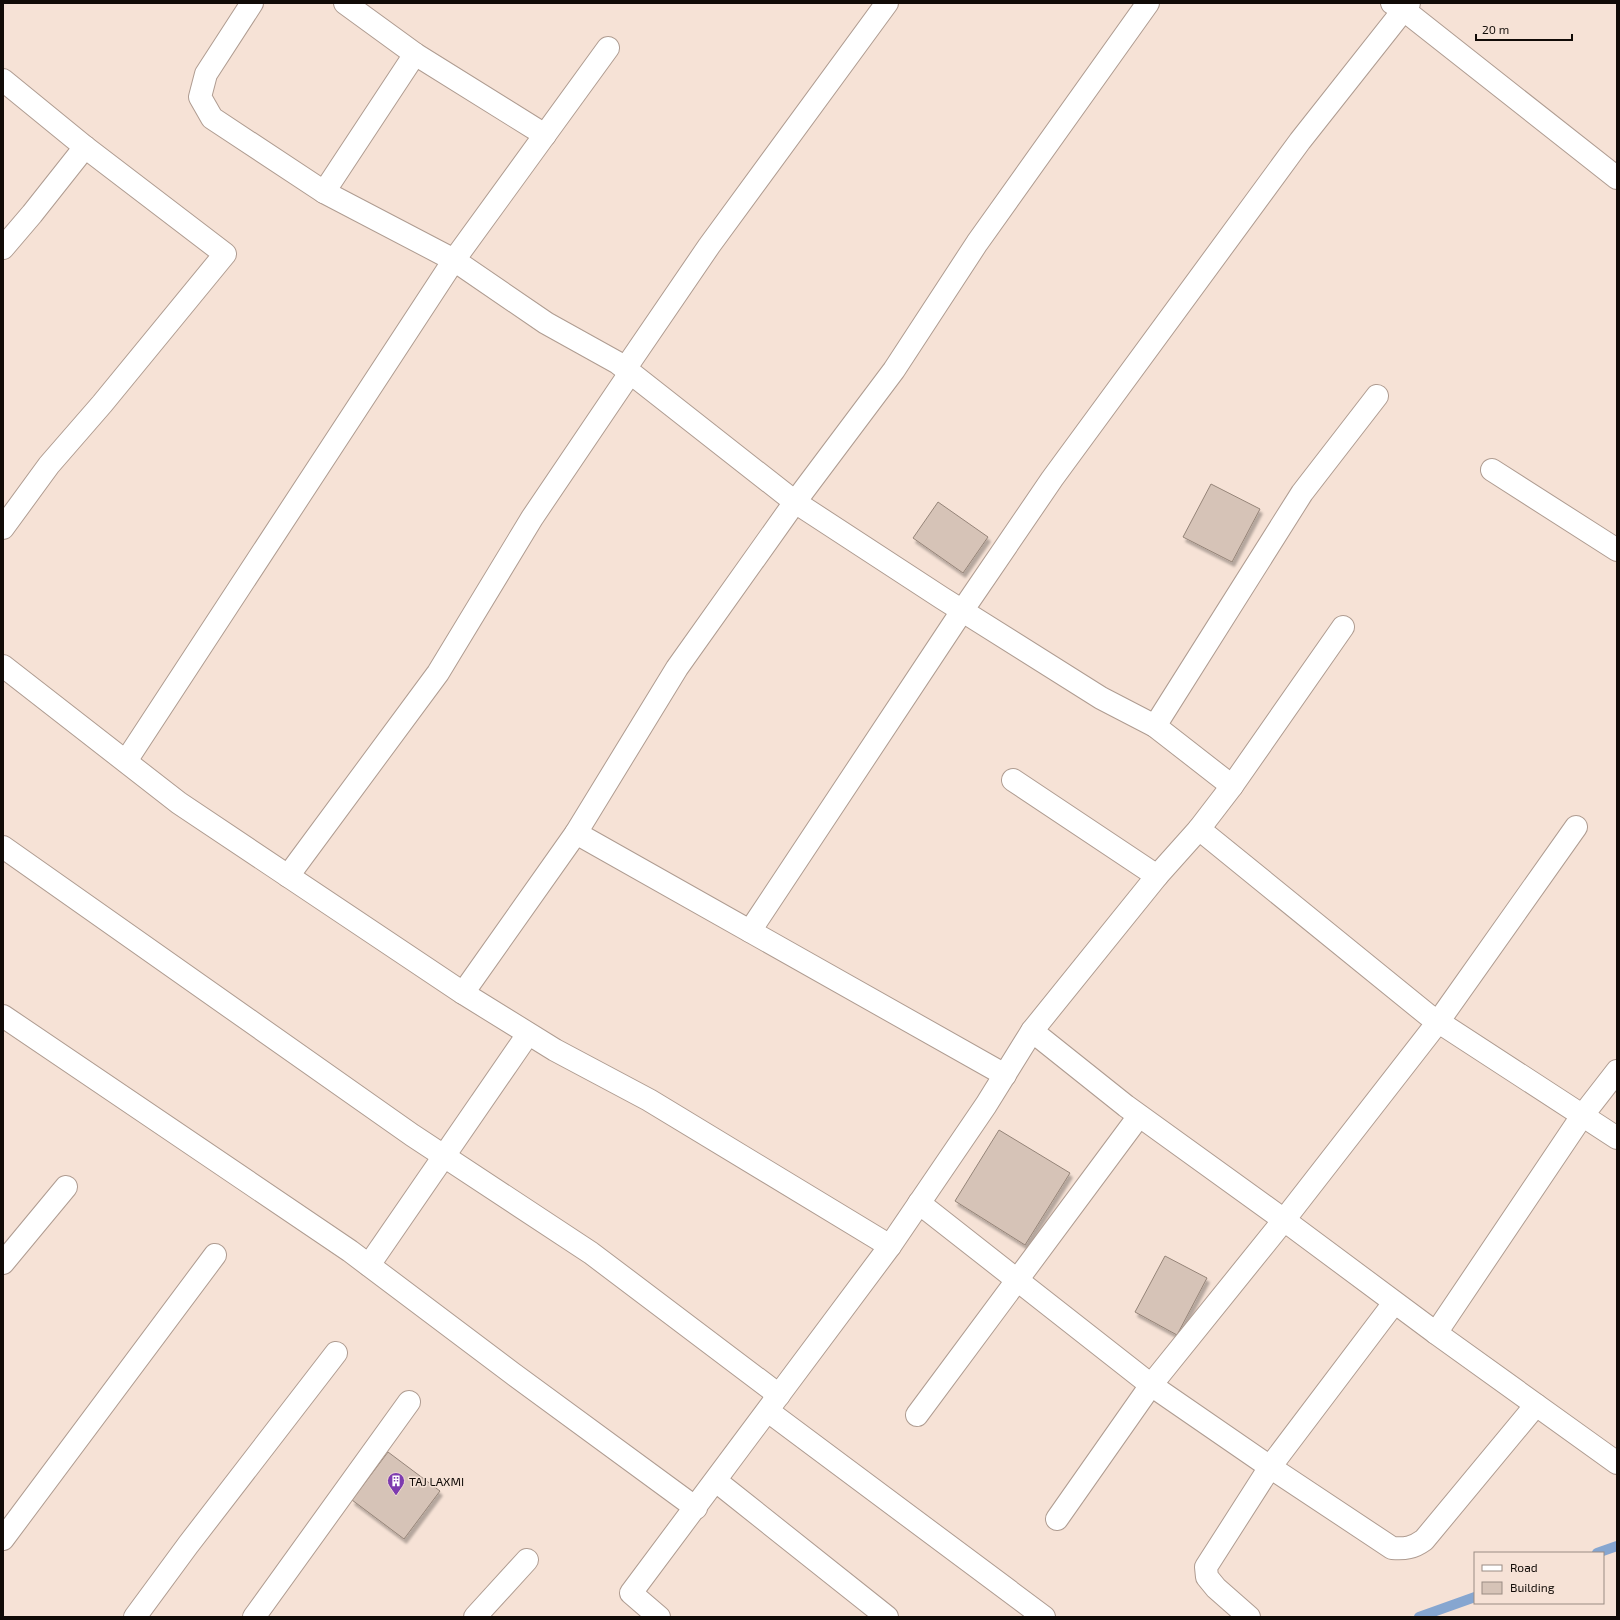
<svg xmlns="http://www.w3.org/2000/svg" width="1620" height="1620" viewBox="0 0 1620 1620" font-family="'Exo 2',sans-serif">
	<style>
		.lines { fill: none; stroke-linecap: round; stroke-linejoin: round }
		.stream { stroke: #86a6d0; stroke-width: 10 }
		.building { fill: #d6c3b7; stroke: #958478; filter: url(#shadow) }
		.minor-casing { stroke: #af9c91; stroke-width: 24 }
		.minor { stroke: #fff; stroke-width: 22 }
		.labels { text-anchor: middle; dominant-baseline: central; stroke-width: 3; stroke-linejoin: round; paint-order: stroke }
		.poi-label { font-size: 12px; fill: #110b07; stroke: #f6e2d6; text-anchor: start }
	</style>
	<defs>
		<filter id="shadow"><feDropShadow dx="2.5" dy="4.5" stdDeviation="1" flood-color="#0004"/></filter>
	</defs>
	<rect width="100%" height="100%" fill="#f6e2d6"/>
	<g class="lines">
		<g class="stream">
			<polyline points="1597,1553 1617,1546"/>
			<polyline points="1419,1617 1475,1597"/>
		</g>
	</g>
	<g class="building">
		<polygon points="1211,484 1260,509 1232,562 1183,537"/>
		<polygon points="938,502 988,537 963,573 913,538"/>
		<polygon points="999,1130 1070,1173 1025,1245 955,1201"/>
		<polygon points="1165,1256 1207,1278 1177,1335 1135,1312"/>
		<polygon points="388,1452 440,1491 404,1539 352,1500"/>
	</g>
	<g class="lines">
		<defs>
			<g id="minor">
				<polyline points="252,3 206,74 200,97 212,118 324,192 454,260 546,323 618,363 795,502 942,598 1101,698 1155,726 1232,786 1199,829 1157,876 1032,1031 986,1105 890,1246 631,1593 659,1617"/>
				<polyline points="345,3 415,54 545,135"/>
				<polyline points="1392,3 1404,10 1617,178"/>
				<polyline points="3,80 85,147 225,254 102,404 49,465 3,528"/>
				<polyline points="324,192 415,54"/>
				<polyline points="3,248 32,214 85,147"/>
				<polyline points="625,369 709,246 887,3"/>
				<polyline points="1492,470 1617,550"/>
				<polyline points="3,666 179,803 463,993 555,1050 649,1100 890,1246"/>
				<polyline points="1155,726 1302,493 1377,396"/>
				<polyline points="126,761 454,260 608,48"/>
				<polyline points="1013,780 1157,876"/>
				<polyline points="1232,786 1343,627"/>
				<polyline points="1199,829 1428,1015 1617,1138"/>
				<polyline points="576,833 1005,1075"/>
				<polyline points="3,847 412,1135 591,1253 779,1395"/>
				<polyline points="288,876 438,673 532,518 630,373"/>
				<polyline points="750,931 962,611 1052,479 1300,141 1409,3"/>
				<polyline points="463,993 576,833 677,668 795,502 894,370 977,243 1148,3"/>
				<polyline points="3,1016 350,1251 512,1373 696,1508"/>
				<polyline points="1032,1031 1126,1106 1284,1220 1436,1333 1582,1116 1617,1071"/>
				<polyline points="919,1203 1151,1385 1270,1467 1394,1303"/>
				<polyline points="3,1263 66,1187"/>
				<polyline points="369,1265 528,1034"/>
				<polyline points="1436,1333 1617,1463"/>
				<polyline points="768,1411 1044,1617"/>
				<polyline points="917,1415 1139,1116"/>
				<polyline points="716,1481 887,1617"/>
				<polyline points="1057,1519 1151,1385 1284,1220 1438,1022 1576,827"/>
				<polyline points="3,1539 215,1255"/>
				<polyline points="135,1617 188,1545 336,1353"/>
				<polyline points="254,1617 409,1402"/>
				<polyline points="475,1617 527,1560"/>
				<path d="M1249 1617 1216 1588 1207 1577 1206 1567 1270 1467 1392 1548C1405 1549 1413 1548 1424 1540L1536 1405"/>
			</g>
		</defs>
		<use href="#minor" class="minor-casing"/>
		<use href="#minor" class="minor"/>
	</g>
	<defs>
		<symbol id="building-pin" viewBox="-11 -11 22 30"><path d="M0 17L-7.5 6A9.5 9.5 0 1 1 7.5 6Z" fill="#7d3baf" stroke="#f6e2d6"/><path d="M-4-6H4V6H1V3H-1V6H-4ZM-2.5-4.3h1.7v1.8h-1.7ZM.8-4.3h1.7v1.8H.8ZM-2.5-1h1.7V.8h-1.7ZM.8-1h1.7V.8H.8Z" fill="#fff"/></symbol>
	</defs>
	<g fill-rule="evenodd">
		<use href="#building-pin" x="386" y="1471" width="20" height="27"/>
	</g>
	<g class="labels">
		<g class="poi-label">
			<text x="409" y="1481">TAJ LAXMI</text>
		</g>
	</g>
	<rect width="1620" height="1620" fill="none" stroke="#110b07" stroke-width="8"/>
	<rect x="1474" y="1552" width="130" height="52" fill="#f6e2d6" stroke="#9a8c83"/>
	<rect x="1482" y="1565" width="20" height="6" fill="#ffffff" stroke="#9a8c83"/>
	<text x="1510" y="1572" font-size="12" fill="#110b07">Road</text>
	<rect x="1482" y="1582" width="20" height="12" fill="#d6c3b7" stroke="#9a8c83"/>
	<text x="1510" y="1592" font-size="12" fill="#110b07">Building</text>
	<path d="M1476 34v6h96v-6" fill="none" stroke="#110b07" stroke-width="2"/>
	<text x="1482" y="34" font-size="12" fill="#110b07" stroke="#f6e2d6" stroke-width="3" paint-order="stroke">20 m</text>
</svg>
